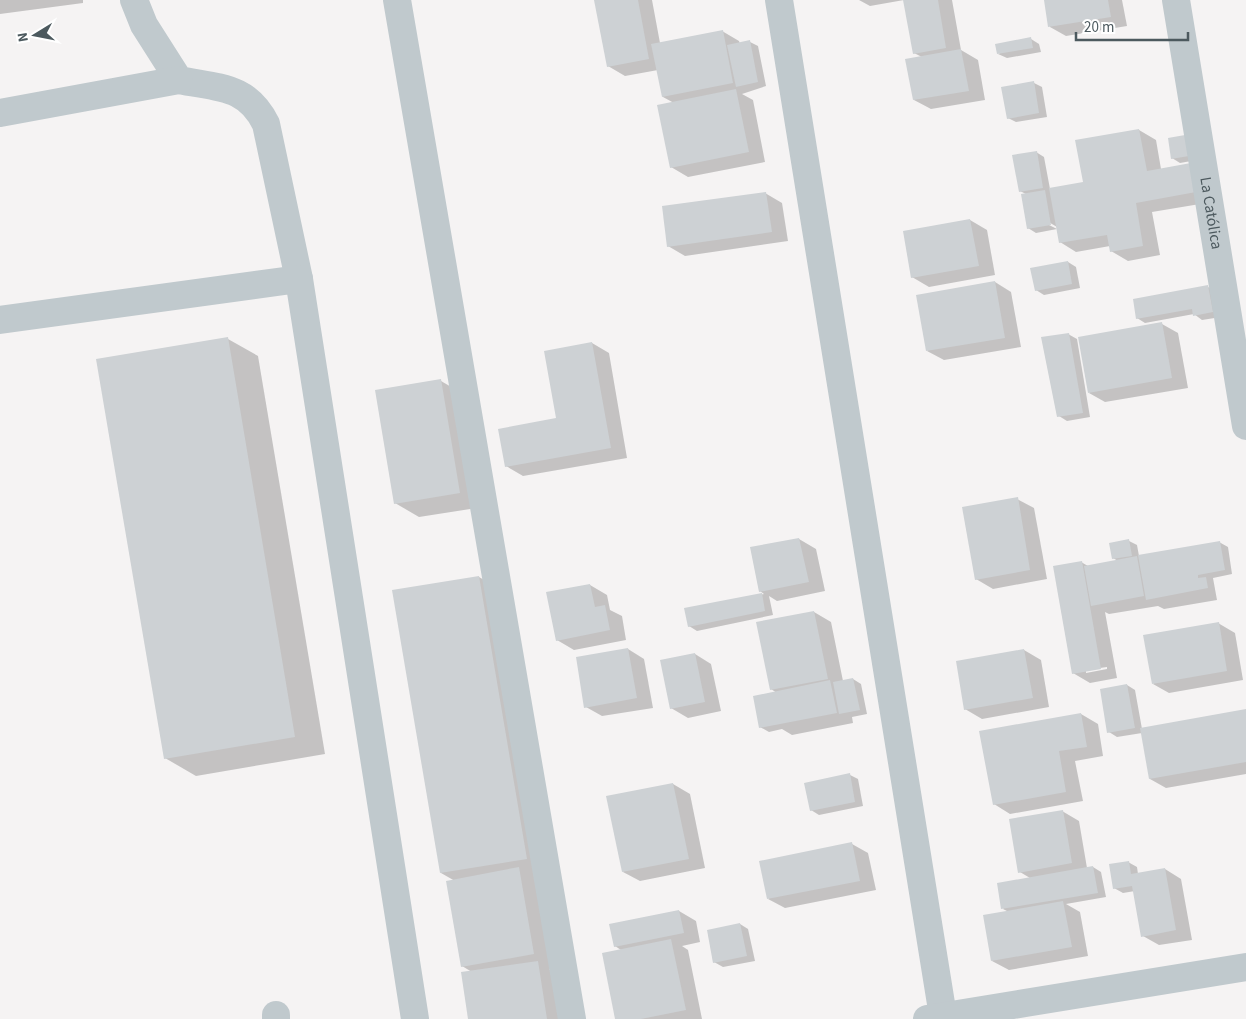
<svg xmlns="http://www.w3.org/2000/svg" width="1246" height="1019" viewBox="0 0 1246 1019" font-family="'Source Sans 3',sans-serif">
	<style>
		.shadow { fill: #0003; fill-rule: evenodd }
		.building { fill: #cdd1d4 }
		.lines { fill: none; stroke-linecap: round; stroke-linejoin: round }
		.minor { stroke: #c0c9cd; stroke-width: 28 }
		.labels { text-anchor: middle; dominant-baseline: central; stroke-width: 4; stroke-linejoin: round; paint-order: stroke }
		.street-label { font-size: 16px; fill: #4c595e; stroke: #fff }
	</style>
	<rect width="100%" height="100%" fill="#f5f3f3"/>
	<g class="shadow">
		<polygon points="0,0 83,0 83,3 0,14"/>
		<polygon points="596,0 652,0 660,43 722,31 739,41 740,44 750,42 758,46 766,86 742,94 753,100 765,162 688,177 671,167 674,103 663,97 658,70 625,76 608,66"/>
		<polygon points="859,0 904,0 870,6"/>
		<polygon points="905,0 952,0 961,50 978,60 985,100 931,109 914,100 922,57 914,53"/>
		<polygon points="1045,0 1122,0 1127,26 1066,36 1050,27"/>
		<polygon points="1031,39 1039,44 1041,52 1007,58 998,54"/>
		<polygon points="1034,83 1042,87 1047,117 1016,122 1008,118"/>
		<path d="M1139 130 1156 140 1161 169 1212 202 1152 212 1160 255 1128 261 1111 251 1110 246 1076 252 1060 242 1057 229 1036 233 1028 228 1026 194 1020 191 1036 152 1044 157 1050 189 1084 183ZM1047 221 1057 227V229L1045 223Z"/>
		<polygon points="1193,141 1197,160 1180,163 1172,158"/>
		<polygon points="765,193 782,203 788,241 685,256 668,246"/>
		<polygon points="970,220 987,230 995,275 929,287 912,277"/>
		<polygon points="1068,262 1076,267 1080,288 1044,295 1036,290"/>
		<polygon points="995,282 1011,292 1021,347 944,360 927,351"/>
		<polygon points="1208,287 1216,292 1221,317 1202,320 1194,314 1145,323 1137,318"/>
		<polygon points="1162,324 1178,333 1188,388 1105,402 1089,393"/>
		<polygon points="1068,334 1077,339 1090,417 1067,421 1059,416"/>
		<polygon points="228,339 258,356 325,754 196,776 165,758"/>
		<polygon points="592,343 609,353 627,458 523,476 506,466 558,419"/>
		<polygon points="441,381 465,395 483,507 419,517 395,503"/>
		<polygon points="1017,499 1034,508 1047,579 993,589 976,579"/>
		<polygon points="799,539 816,549 825,591 777,601 769,596 773,615 697,631 689,626 685,609 764,594 760,591 751,548"/>
		<path d="M1129 541 1137 545 1139 556 1219 542 1228 547 1232 574 1213 578 1217 600 1164 609 1158 606 1109 614 1105 612 1117 678 1090 683 1073 673 1081 562 1088 566 1118 561 1113 558ZM1107 667V669L1086 673V670Z"/>
		<polygon points="479,577 510,595 558,967 549,969 562,976 569,1019 469,1019 472,972 462,966 455,881 441,873"/>
		<polygon points="590,585 607,595 610,610 622,616 626,640 574,650 557,640 548,593"/>
		<polygon points="814,612 831,622 843,681 853,679 861,684 867,714 852,717 853,723 792,735 782,729 769,732 760,727 777,693 771,689"/>
		<polygon points="1218,623 1235,633 1243,680 1169,693 1153,684"/>
		<polygon points="628,649 644,659 653,708 602,716 586,707"/>
		<polygon points="1024,650 1041,660 1049,707 982,719 965,709"/>
		<polygon points="695,654 711,664 721,711 688,718 671,708"/>
		<polygon points="1127,685 1135,690 1142,729 1246,711 1246,774 1166,788 1150,779 1142,733 1117,737 1109,732"/>
		<polygon points="1081,714 1098,724 1103,756 1075,761 1083,801 1010,814 994,804"/>
		<polygon points="850,775 858,779 863,806 819,815 811,810"/>
		<polygon points="673,784 690,794 705,868 640,881 623,872"/>
		<polygon points="1062,811 1079,821 1087,868 1093,867 1101,872 1106,897 1066,904 1080,912 1088,956 1009,970 992,961 1009,912 1003,909 1030,878 1020,872"/>
		<polygon points="852,844 868,853 876,890 785,908 768,899"/>
		<polygon points="1128,862 1137,867 1138,874 1165,869 1181,879 1192,940 1159,945 1143,936 1135,891 1123,893 1114,888"/>
		<polygon points="679,911 696,921 700,942 682,946 688,950 702,1019 616,1019 621,950 615,946"/>
		<polygon points="740,924 748,929 755,961 723,967 714,962"/>
	</g>
	<g class="building">
		<polygon points="594,0 638,0 649,59 607,67"/>
		<polygon points="903,0 938,0 946,48 913,54"/>
		<polygon points="1044,0 1108,0 1111,17 1048,27"/>
		<polygon points="723,30 733,83 662,97 651,44"/>
		<polygon points="1031,37 1033,48 997,54 995,44"/>
		<polygon points="750,40 758,82 736,87 727,45"/>
		<polygon points="961,49 969,91 913,100 905,59"/>
		<polygon points="1034,81 1039,113 1007,119 1001,87"/>
		<polygon points="736,89 749,152 670,168 657,105"/>
		<polygon points="1139,129 1147,171 1191,163 1196,192 1136,203 1143,246 1110,252 1107,235 1059,243 1049,188 1083,182 1075,140"/>
		<polygon points="1185,135 1189,156 1171,159 1168,138"/>
		<polygon points="1037,151 1043,188 1019,192 1012,155"/>
		<polygon points="1045,190 1051,225 1027,229 1021,194"/>
		<polygon points="766,192 772,232 667,247 662,206"/>
		<polygon points="970,219 979,266 911,278 903,231"/>
		<polygon points="1068,261 1072,284 1035,291 1030,268"/>
		<polygon points="995,281 1005,338 926,351 916,295"/>
		<polygon points="1208,285 1213,312 1193,316 1192,309 1136,319 1133,299"/>
		<polygon points="1162,322 1172,378 1088,393 1078,337"/>
		<polygon points="1069,333 1083,413 1057,417 1041,337"/>
		<polygon points="228,337 295,737 164,759 96,359"/>
		<polygon points="592,342 611,448 505,467 498,429 556,418 544,351"/>
		<polygon points="441,379 460,493 394,504 375,390"/>
		<polygon points="1018,497 1030,570 975,580 962,507"/>
		<polygon points="799,538 809,582 759,592 750,547"/>
		<polygon points="1129,539 1132,556 1112,559 1109,543"/>
		<polygon points="1220,541 1225,570 1198,575 1198,578 1206,577 1208,588 1146,600 1138,555"/>
		<polygon points="1137,556 1144,596 1091,606 1084,566"/>
		<polygon points="1082,561 1101,669 1072,674 1053,566"/>
		<polygon points="479,576 527,859 440,873 392,590"/>
		<polygon points="590,584 595,607 605,605 610,630 556,641 546,592"/>
		<polygon points="762,593 765,611 688,627 684,608"/>
		<polygon points="814,611 828,679 770,690 756,622"/>
		<polygon points="1219,622 1227,671 1152,684 1143,635"/>
		<polygon points="628,648 637,698 584,708 576,657"/>
		<polygon points="1024,649 1033,698 964,710 956,661"/>
		<polygon points="695,653 705,702 670,709 660,660"/>
		<polygon points="853,678 860,710 839,714 833,682"/>
		<polygon points="830,680 837,713 759,728 753,696"/>
		<polygon points="1127,684 1135,728 1107,733 1100,689"/>
		<polygon points="1246,709 1246,762 1149,779 1140,728"/>
		<polygon points="1081,713 1087,747 1059,751 1066,792 993,805 979,731"/>
		<polygon points="850,773 855,802 810,811 804,783"/>
		<polygon points="673,783 689,859 622,872 606,796"/>
		<polygon points="1063,810 1072,863 1018,873 1009,819"/>
		<polygon points="852,842 860,881 767,899 759,861"/>
		<polygon points="1129,861 1131,874 1165,868 1176,930 1141,937 1132,886 1113,889 1109,864"/>
		<polygon points="1093,866 1098,893 1001,909 997,883"/>
		<polygon points="519,867 534,954 461,967 446,881"/>
		<polygon points="1063,901 1072,947 991,961 983,915"/>
		<polygon points="679,910 684,933 614,947 609,924"/>
		<polygon points="740,923 747,956 713,963 707,930"/>
		<polygon points="671,939 686,1010 641,1019 615,1019 602,953"/>
		<polygon points="538,961 547,1019 468,1019 461,972"/>
	</g>
	<g class="lines">
		<g class="minor">
			<path d="M134 0 144 25 179 80C218 88 247 85 266 124L299 279"/>
			<polyline points="397,0 572,1019"/>
			<polyline points="779,0 943,1016"/>
			<path id="s1" d="M1176 0 1246 426"/>
			<polyline points="0,113 179,80"/>
			<polyline points="0,320 299,279 415,1019"/>
			<polyline points="276,1015 276,1019"/>
			<polyline points="927,1019 1246,967"/>
		</g>
	</g>
	<g class="labels">
		<g class="street-label">
			<text stroke="none"><textPath href="#s1" startOffset="216">La Católica</textPath></text>
		</g>
	</g>
	<g transform="translate(35 35) rotate(260)" stroke="#ffffff" stroke-width="4" paint-order="stroke">
	<path d="M0-4L9 19L0 12L-9 19Z" fill="#4c595e"/>
	<text y="-8" font-size="14" font-weight="bold" text-anchor="middle" fill="#4c595e">N</text>
	</g>
	<path d="M1076 32v8h112v-8" fill="none" stroke="#4c595e" stroke-width="2.5"/>
	<text x="1084" y="32" font-size="15" fill="#4c595e" stroke="#ffffff" stroke-width="4" paint-order="stroke">20 m</text>
</svg>
